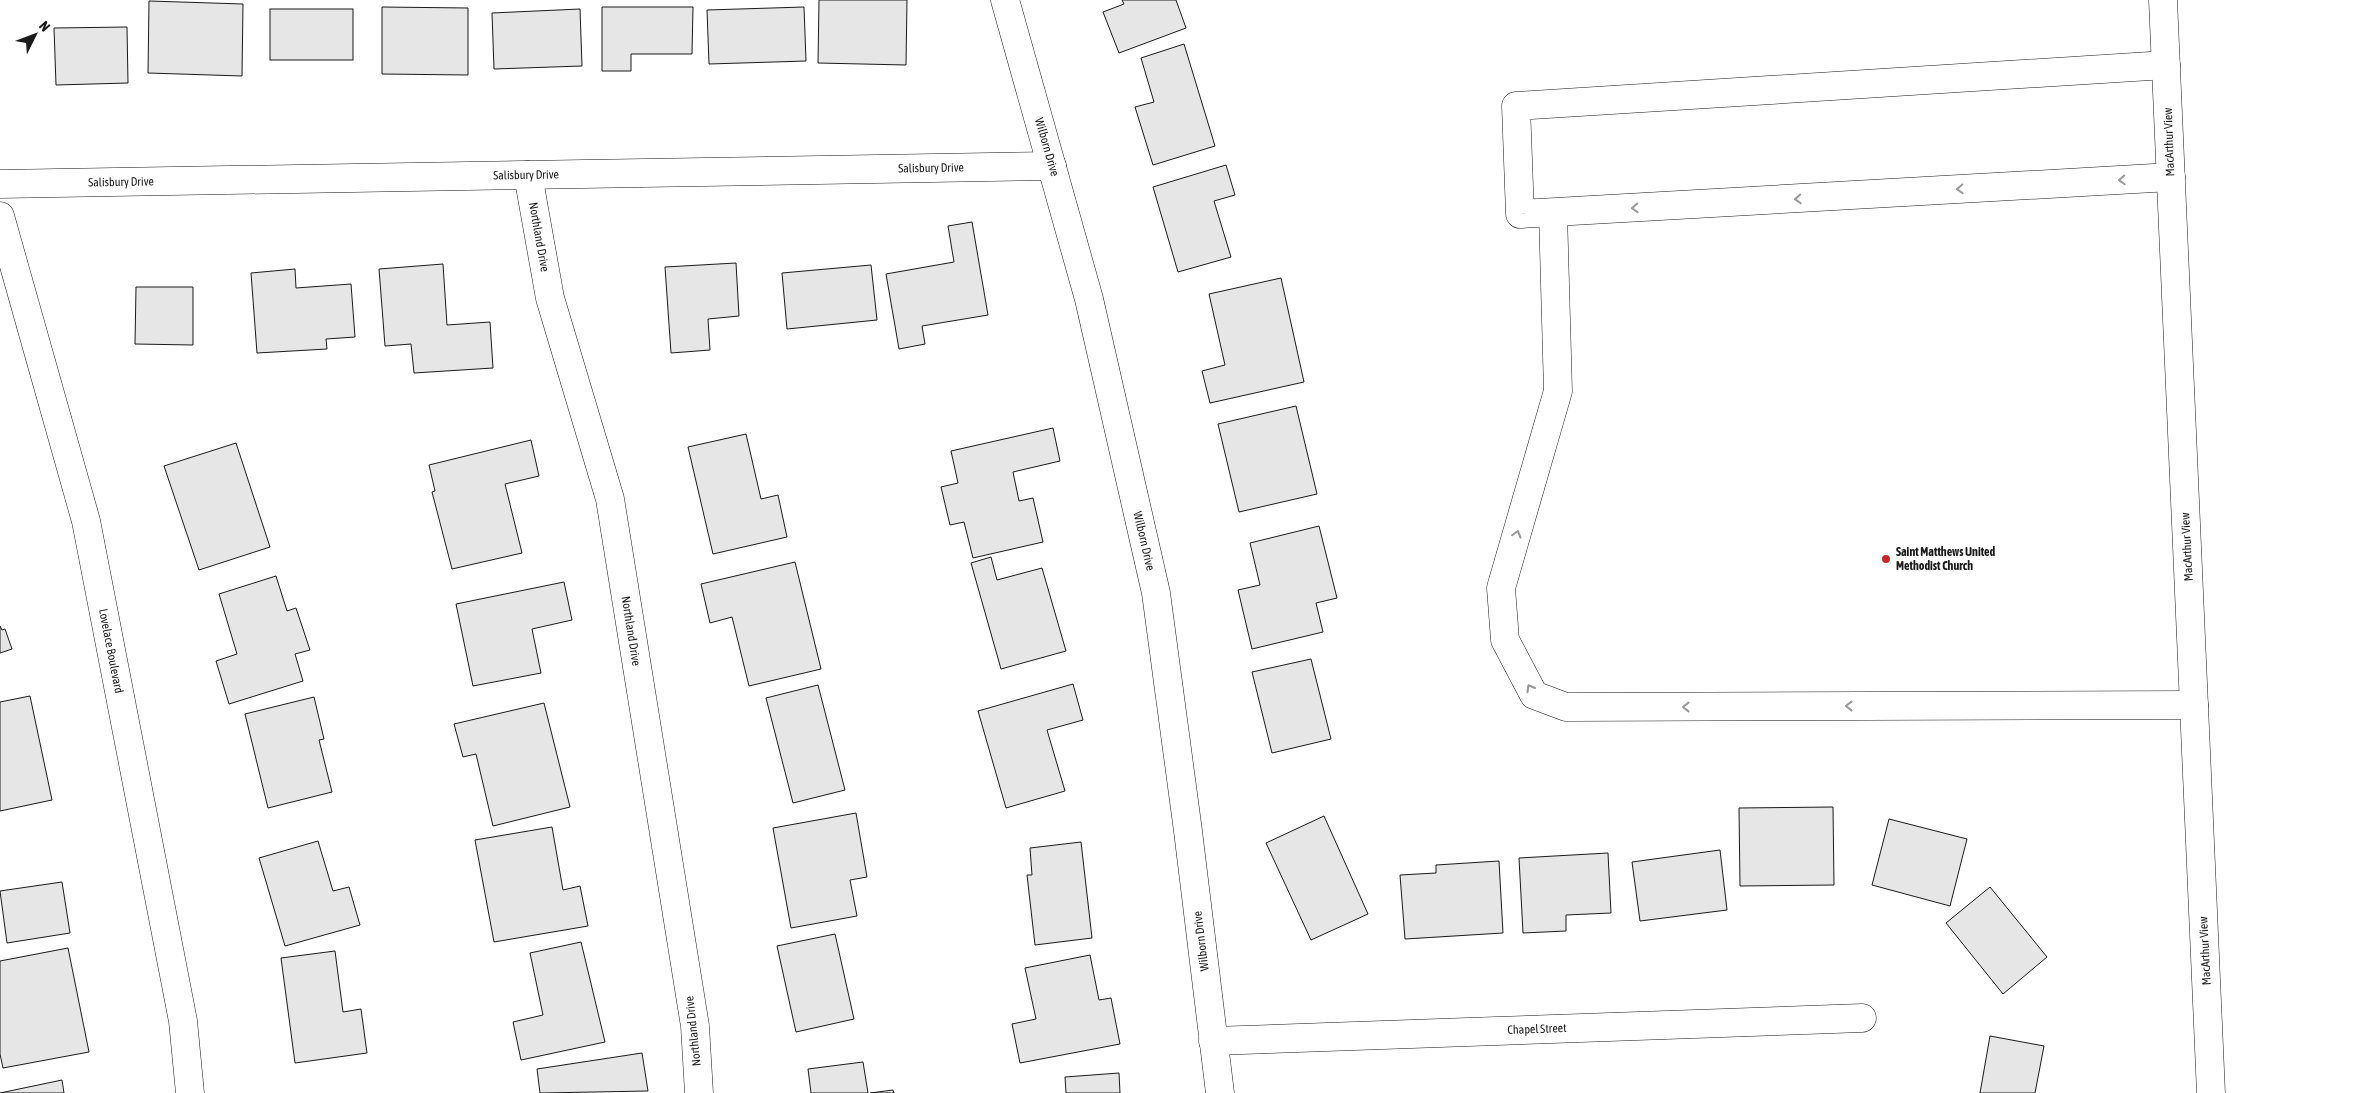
<svg xmlns="http://www.w3.org/2000/svg" width="2361" height="1093" viewBox="0 0 2361 1093" font-family="'Asap Condensed',sans-serif">
	<style>
		.building { fill: #e6e6e6; stroke: #1a1a1a }
		.lines { fill: none; stroke-linecap: round; stroke-linejoin: round }
		.minor-casing { stroke: #1a1a1a; stroke-width: 29 }
		.minor { stroke: #fff; stroke-width: 28 }
		.oneway { stroke: #989898 }
		.poi-dot { fill: #c62828; stroke: #fff; stroke-width: 2 }
		.labels { text-anchor: middle; dominant-baseline: central; stroke-width: 4; stroke-linejoin: round; paint-order: stroke }
		.street-label { font-size: 12px; fill: #1a1a1a; stroke: #fff }
		.poi-label { font-size: 12px; font-weight: bold; fill: #1a1a1a; stroke: #fff; text-anchor: start }
	</style>
	<rect width="100%" height="100%" fill="#fff"/>
	<g class="building">
		<polygon points="819,0 907,0 906,65 818,63"/>
		<polygon points="1122,0 1176,0 1186,28 1119,53 1103,12 1124,4"/>
		<polygon points="149,1 243,4 242,76 148,73"/>
		<polygon points="382,7 468,8 468,75 382,74"/>
		<polygon points="602,7 693,7 692,54 631,54 631,71 602,71"/>
		<polygon points="804,7 806,61 709,64 707,10"/>
		<rect x="270" y="9" width="83" height="51"/>
		<polygon points="580,9 582,66 494,69 492,13"/>
		<polygon points="127,27 128,83 56,85 54,28"/>
		<polygon points="1184,44 1215,146 1153,165 1135,107 1154,102 1141,58"/>
		<polygon points="1226,165 1235,195 1214,201 1231,257 1178,272 1153,187"/>
		<polygon points="972,222 988,315 922,326 925,344 899,349 886,274 954,262 948,226"/>
		<polygon points="736,263 739,316 708,319 710,350 671,353 665,267"/>
		<polygon points="443,264 447,325 490,322 493,368 414,373 411,344 385,346 379,269"/>
		<polygon points="871,265 877,320 787,329 782,273"/>
		<polygon points="295,269 296,288 351,284 355,337 326,339 327,349 257,353 251,273"/>
		<polygon points="1281,278 1304,382 1210,403 1202,371 1225,365 1209,294"/>
		<polygon points="136,287 193,287 193,345 135,344"/>
		<polygon points="1296,406 1317,494 1239,512 1218,424"/>
		<polygon points="1053,428 1060,461 1013,472 1019,501 1033,498 1043,542 973,558 964,522 950,525 941,487 958,483 951,451"/>
		<polygon points="746,434 761,499 778,495 787,537 713,554 688,447"/>
		<polygon points="531,440 539,476 505,484 522,553 452,569 432,492 435,491 429,465"/>
		<polygon points="236,443 270,547 199,570 164,466"/>
		<polygon points="1319,526 1337,598 1316,603 1323,632 1252,649 1238,590 1260,585 1250,543"/>
		<polygon points="991,557 997,580 1042,568 1066,651 1001,669 971,563"/>
		<polygon points="795,562 821,669 749,686 732,617 710,623 701,584"/>
		<polygon points="276,576 287,611 296,608 310,650 295,654 303,681 229,704 216,661 237,654 219,594"/>
		<polygon points="564,582 572,620 532,629 541,673 473,686 456,604"/>
		<polygon points="0,626 2,630 5,629 12,649 0,653"/>
		<polygon points="1311,659 1331,739 1272,753 1252,672"/>
		<polygon points="1073,684 1083,720 1047,730 1065,791 1006,808 978,711"/>
		<polygon points="818,685 845,790 793,803 766,698"/>
		<polygon points="30,696 52,800 0,811 0,702"/>
		<polygon points="314,697 324,739 319,740 332,792 268,808 245,714"/>
		<polygon points="544,703 570,807 493,826 476,754 463,757 454,724"/>
		<polygon points="1833,807 1834,885 1740,886 1739,808"/>
		<polygon points="856,813 867,877 850,880 857,916 791,928 773,828"/>
		<polygon points="1324,816 1368,914 1311,940 1266,843"/>
		<polygon points="1889,819 1967,839 1950,906 1872,885"/>
		<polygon points="552,827 563,890 580,886 588,926 494,942 475,840"/>
		<polygon points="318,841 333,891 349,887 360,925 285,946 259,858"/>
		<polygon points="1081,842 1092,938 1035,945 1027,875 1032,875 1030,848"/>
		<polygon points="1720,850 1727,910 1640,921 1632,862"/>
		<polygon points="1608,853 1611,913 1566,915 1566,931 1523,933 1519,858"/>
		<polygon points="1499,861 1503,933 1405,939 1400,875 1436,873 1436,865"/>
		<polygon points="62,882 70,933 7,943 0,891"/>
		<polygon points="1990,887 2047,957 2003,994 1946,923"/>
		<polygon points="835,934 854,1019 796,1032 777,946"/>
		<polygon points="581,942 605,1042 521,1060 513,1022 543,1015 530,953"/>
		<polygon points="68,948 89,1052 3,1068 0,1054 0,961"/>
		<polygon points="335,951 343,1012 361,1009 367,1053 295,1063 281,958"/>
		<polygon points="1090,955 1099,1000 1111,998 1120,1044 1020,1063 1012,1024 1036,1019 1025,968"/>
		<polygon points="1990,1036 2044,1046 2035,1093 1980,1093"/>
		<polygon points="642,1053 648,1091 540,1093 537,1069"/>
		<polygon points="863,1062 868,1093 811,1093 808,1069"/>
		<polygon points="1119,1073 1120,1093 1066,1093 1065,1077"/>
		<polygon points="62,1080 64,1093 0,1093"/>
		<polygon points="893,1090 894,1093 870,1093"/>
	</g>
	<g class="lines">
		<defs>
			<g id="minor">
				<polyline points="1005,0 1089,299 1156,593 1188,831 1220,1093"/>
				<polyline points="2163,0 2211,1093"/>
				<polyline points="2166,65 1516,106 1520,214 2171,177"/>
				<polyline points="528,175 550,298 610,499 695,1026 699,1093"/>
				<polyline points="0,184 1052,166"/>
				<polyline points="1553,213 1558,391 1501,588 1505,640 1534,695 1566,707 2194,705"/>
				<polyline points="0,216 86,521 183,1021 190,1093"/>
				<polyline points="1213,1041 1862,1018"/>
			</g>
		</defs>
		<use href="#minor" class="minor-casing"/>
		<use href="#minor" class="minor"/>
	</g>
	<defs><path id="oneway-chevron" d="M-2-3.5L2.5 0L-2 3.5" fill="none" stroke-width="1.6" stroke-linecap="round" stroke-linejoin="round" transform="scale(1.25)"/></defs>
	<g class="oneway">
		<use href="#oneway-chevron" transform="translate(2122 180) rotate(177)"/>
		<use href="#oneway-chevron" transform="translate(1960 189) rotate(177)"/>
		<use href="#oneway-chevron" transform="translate(1798 199) rotate(177)"/>
		<use href="#oneway-chevron" transform="translate(1635 208) rotate(177)"/>
		<use href="#oneway-chevron" transform="translate(1517 534) rotate(-74)"/>
		<use href="#oneway-chevron" transform="translate(1530 688) rotate(-120)"/>
		<use href="#oneway-chevron" transform="translate(1849 706) rotate(180)"/>
		<use href="#oneway-chevron" transform="translate(1686 707) rotate(180)"/>
	</g>
	<circle class="poi-dot" cx="1886" cy="559" r="5"/>
	<g class="labels">
		<g class="street-label">
			<text transform="translate(2169 142) rotate(-92)">MacArthur View</text>
			<text transform="translate(1047 147) rotate(74)">Wilborn Drive</text>
			<text transform="translate(931 168) rotate(-1)">Salisbury Drive</text>
			<text transform="translate(526 175) rotate(-1)">Salisbury Drive</text>
			<text transform="translate(121 182) rotate(-1)">Salisbury Drive</text>
			<text transform="translate(539 237) rotate(80)">Northland Drive</text>
			<text transform="translate(1144 541) rotate(77)">Wilborn Drive</text>
			<text transform="translate(2187 547) rotate(-93)">MacArthur View</text>
			<text transform="translate(631 631) rotate(81)">Northland Drive</text>
			<text transform="translate(111 651) rotate(79)">Lovelace Boulevard</text>
			<text transform="translate(1201 941) rotate(-97)">Wilborn Drive</text>
			<text transform="translate(2205 951) rotate(-93)">MacArthur View</text>
			<text transform="translate(1537 1029) rotate(-2)">Chapel Street</text>
			<text transform="translate(693 1031) rotate(-96)">Northland Drive</text>
		</g>
		<g class="poi-label">
			<text x="1896" y="552">Saint Matthews United<tspan x="1896" dy="14">Methodist Church</tspan></text>
		</g>
	</g>
	<g transform="translate(35 35) rotate(48)" stroke="#ffffff" stroke-width="4" paint-order="stroke">
	<path d="M0-4L9 19L0 12L-9 19Z" fill="#1a1a1a"/>
	<text y="-8" font-size="14" font-weight="bold" text-anchor="middle" fill="#1a1a1a">N</text>
	</g>
</svg>
